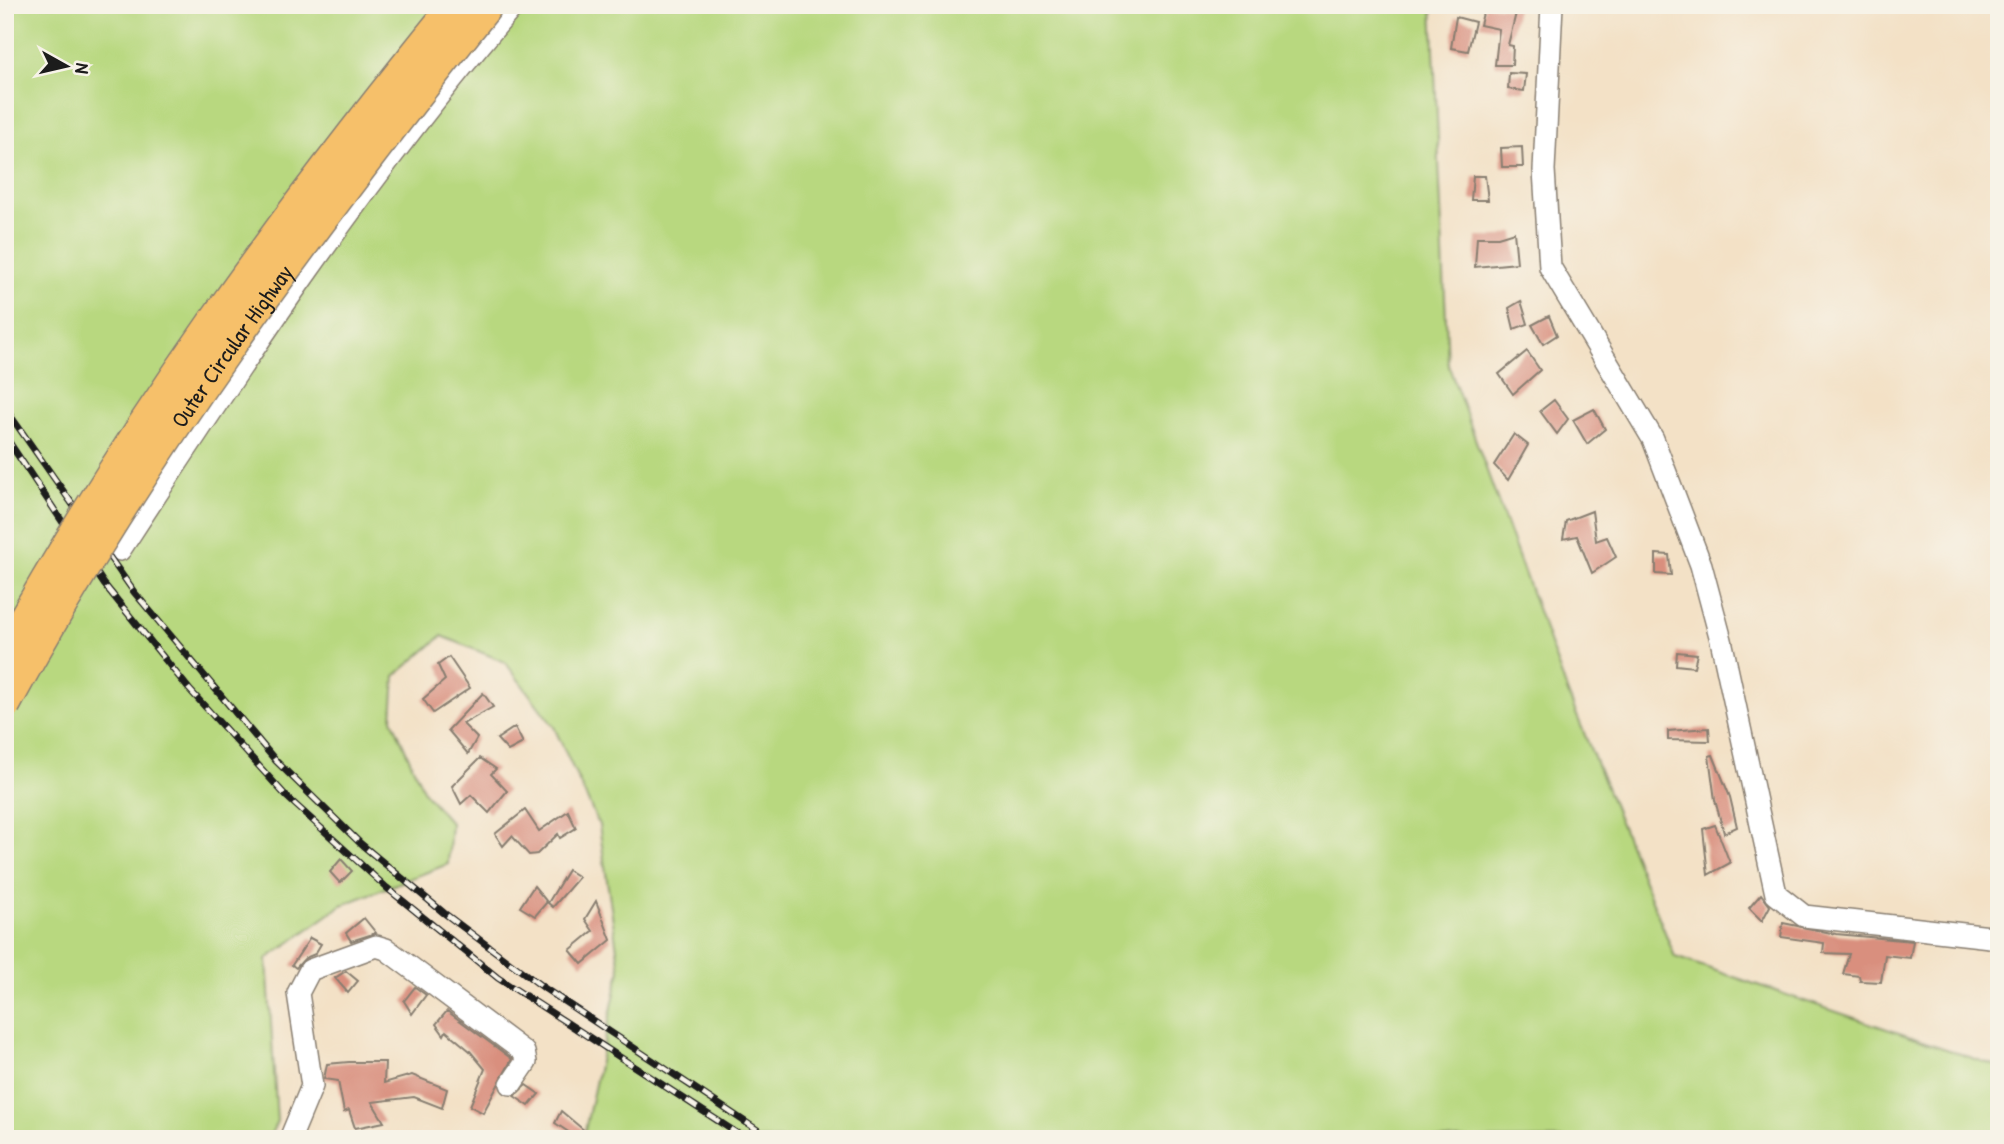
<svg xmlns="http://www.w3.org/2000/svg" width="2004" height="1144" viewBox="0 0 2004 1144" font-family="'Patrick Hand',sans-serif">
	<style>
		.green { fill: #b8d87f; stroke: #6a7a4e; stroke-width: 2 }
		.building { fill: #d98f7e }
		.lines { fill: none; stroke-linecap: round; stroke-linejoin: round }
		.minor-casing { stroke: #887e71; stroke-width: 24 }
		.minor { stroke: #fff; stroke-width: 21 }
		.rail-casing { stroke: #1c1c1c; stroke-width: 7 }
		.rail { stroke: #f7f3e8; stroke-width: 4.5; stroke-dasharray: 13; stroke-linecap: butt }
		.highway-bridge-casing { stroke: #887e71; stroke-width: 33; stroke-linecap: butt }
		.highway-bridge { stroke: #f6c06b; stroke-width: 30 }
		.labels { text-anchor: middle; dominant-baseline: central; stroke-width: 7; stroke-linejoin: round; paint-order: stroke }
		.street-label { font-size: 23px; fill: #1c1c1c; stroke: #f7f3e8 }
	</style>
	<rect width="100%" height="100%" fill="#f7f3e8"/>
	<filter id="ink" filterUnits="userSpaceOnUse"><feTurbulence type="fractalNoise" baseFrequency=".0143" numOctaves="2"/><feDisplacementMap in="SourceGraphic" scale="14" xChannelSelector="R" yChannelSelector="G"/><feConvolveMatrix kernelMatrix="1 2 1 2 8 2 1 2 1" color-interpolation-filters="sRGB"/></filter>
	<filter id="wash" filterUnits="userSpaceOnUse"><feTurbulence type="fractalNoise" baseFrequency=".00686" numOctaves="4" result="noise"/><feDisplacementMap in="SourceGraphic" scale="28" xChannelSelector="R" yChannelSelector="G"/><feGaussianBlur stdDeviation="1.57" result="paint"/><feColorMatrix in="noise" values="0 0 0 0 0 0 0 0 0 0 0 0 0 0 0 0 0 1.4 0 .05"/><feComposite in="paint" operator="in"/></filter>
	<g filter="url(#wash)">
		<rect width="100%" height="100%" fill="#f3e1c6"/>
		<polygon class="green" points="5,5 1432,5 1448,364 1569,696 1675,957 1999,1067 1999,1139 583,1139 620,970 599,825 554,727 505,662 442,636 395,676 392,719 424,792 451,823 448,864 342,905 267,959 277,1121 269,1139 5,1139"/>
		<g id="blocks">
			<g class="building">
				<polygon points="1485,5 1517,9 1508,45 1513,46 1512,65 1495,65 1499,29 1480,25"/>
				<polygon points="1456,17 1475,22 1468,51 1451,48"/>
				<polygon points="1509,73 1526,74 1524,91 1508,89"/>
				<polygon points="1522,147 1523,167 1502,167 1501,148"/>
				<polygon points="1473,176 1485,176 1488,200 1471,200"/>
				<polygon points="1514,232 1517,263 1475,267 1477,237 1498,237"/>
				<polygon points="1521,301 1528,324 1514,329 1509,308"/>
				<polygon points="1549,316 1557,335 1543,344 1532,325"/>
				<polygon points="1527,351 1540,370 1513,394 1499,374"/>
				<polygon points="1554,400 1568,419 1557,434 1540,411"/>
				<polygon points="1594,409 1605,429 1587,444 1573,420"/>
				<polygon points="1514,434 1528,445 1508,480 1494,465"/>
				<polygon points="1592,511 1596,541 1607,537 1616,557 1592,573 1577,536 1563,539 1566,521"/>
				<polygon points="1656,554 1669,555 1671,575 1656,574"/>
				<polygon points="1677,652 1697,654 1694,667 1676,665"/>
				<polygon points="449,657 470,688 433,713 423,699 445,680 438,665"/>
				<polygon points="483,693 493,707 463,724 477,738 468,754 448,730"/>
				<polygon points="515,727 523,743 508,751 497,739"/>
				<polygon points="1709,728 1710,741 1668,740 1668,731"/>
				<polygon points="1713,755 1730,797 1737,827 1724,833 1715,800 1709,756"/>
				<polygon points="480,758 496,769 491,774 507,791 489,813 471,795 461,804 452,786"/>
				<polygon points="525,810 539,831 568,811 576,828 560,838 558,834 537,854 529,855 512,836 503,846 495,834"/>
				<polygon points="1715,825 1730,863 1708,875 1703,829"/>
				<polygon points="341,859 352,871 340,883 330,872"/>
				<polygon points="568,870 579,877 553,907 548,903"/>
				<polygon points="534,886 547,902 535,916 520,907"/>
				<polygon points="1761,894 1770,906 1762,921 1749,908"/>
				<polygon points="596,901 611,940 582,964 570,950 593,931 585,919"/>
				<polygon points="364,918 376,933 351,941 346,933"/>
				<polygon points="1783,923 1836,934 1913,941 1910,958 1885,955 1881,982 1860,981 1859,976 1843,974 1849,954 1823,953 1824,943 1781,937"/>
				<polygon points="310,938 321,944 315,954 305,958 296,968 292,965"/>
				<polygon points="346,971 358,981 348,993 335,978"/>
				<polygon points="415,987 426,995 412,1014 404,1001"/>
				<polygon points="447,1011 512,1059 483,1113 470,1106 485,1069 470,1051 446,1031 444,1035 436,1024"/>
				<polygon points="349,1062 385,1062 384,1083 412,1075 447,1089 442,1108 414,1097 372,1102 384,1122 355,1128 349,1110 344,1112 338,1081 324,1079 327,1064"/>
				<polygon points="526,1085 539,1094 529,1106 514,1096"/>
				<polygon points="561,1111 592,1137 590,1139 579,1139 555,1123"/>
			</g>
		</g>
	</g>
	<g filter="url(#ink)">
		<use href="#blocks" fill-opacity="0" stroke="#887e71" stroke-width="2"/>
		<g class="lines">
			<defs>
				<g id="minor">
					<polyline points="1552,5 1544,170 1550,267 1653,439 1701,565 1721,640 1776,894 1804,916 1999,938"/>
					<path d="M120 550C242 363 367 174 514 5"/>
					<polyline points="290,1139 312,1086 298,993 310,970 376,946 386,949 524,1052 526,1062 511,1084"/>
				</g>
			</defs>
			<use href="#minor" class="minor-casing"/>
			<use href="#minor" class="minor"/>
			<defs>
				<g id="rail">
					<polyline points="5,408 134,592 276,761 361,844 444,913 544,988 771,1139"/>
					<polyline points="5,436 104,584 189,689 287,797 387,888 498,978 746,1139"/>
				</g>
			</defs>
			<use href="#rail" class="rail-casing"/>
			<use href="#rail" class="rail"/>
			<defs>
				<g id="highway-bridge">
					<path d="M5 652C132 423 289 208 455 5"/>
					<path id="s1" d="M5 705C141 455 311 227 488 5"/>
				</g>
			</defs>
			<use href="#highway-bridge" class="highway-bridge-casing"/>
			<use href="#highway-bridge" class="highway-bridge"/>
		</g>
	</g>
	<g class="labels">
		<g class="street-label">
			<text stroke="none"><textPath href="#s1" startOffset="425">Outer Circular Highway</textPath></text>
		</g>
	</g>
	<rect width="2004" height="1144" fill="none" stroke="#f7f3e8" stroke-width="28"/>
	<g transform="translate(66 66) rotate(98)" stroke="#f7f3e8" stroke-width="5" paint-order="stroke">
	<path d="M0-5L12 26L0 18L-12 26Z" fill="#1c1c1c"/>
	<text y="-10" font-size="19" font-weight="bold" text-anchor="middle" fill="#1c1c1c">N</text>
	</g>
</svg>
